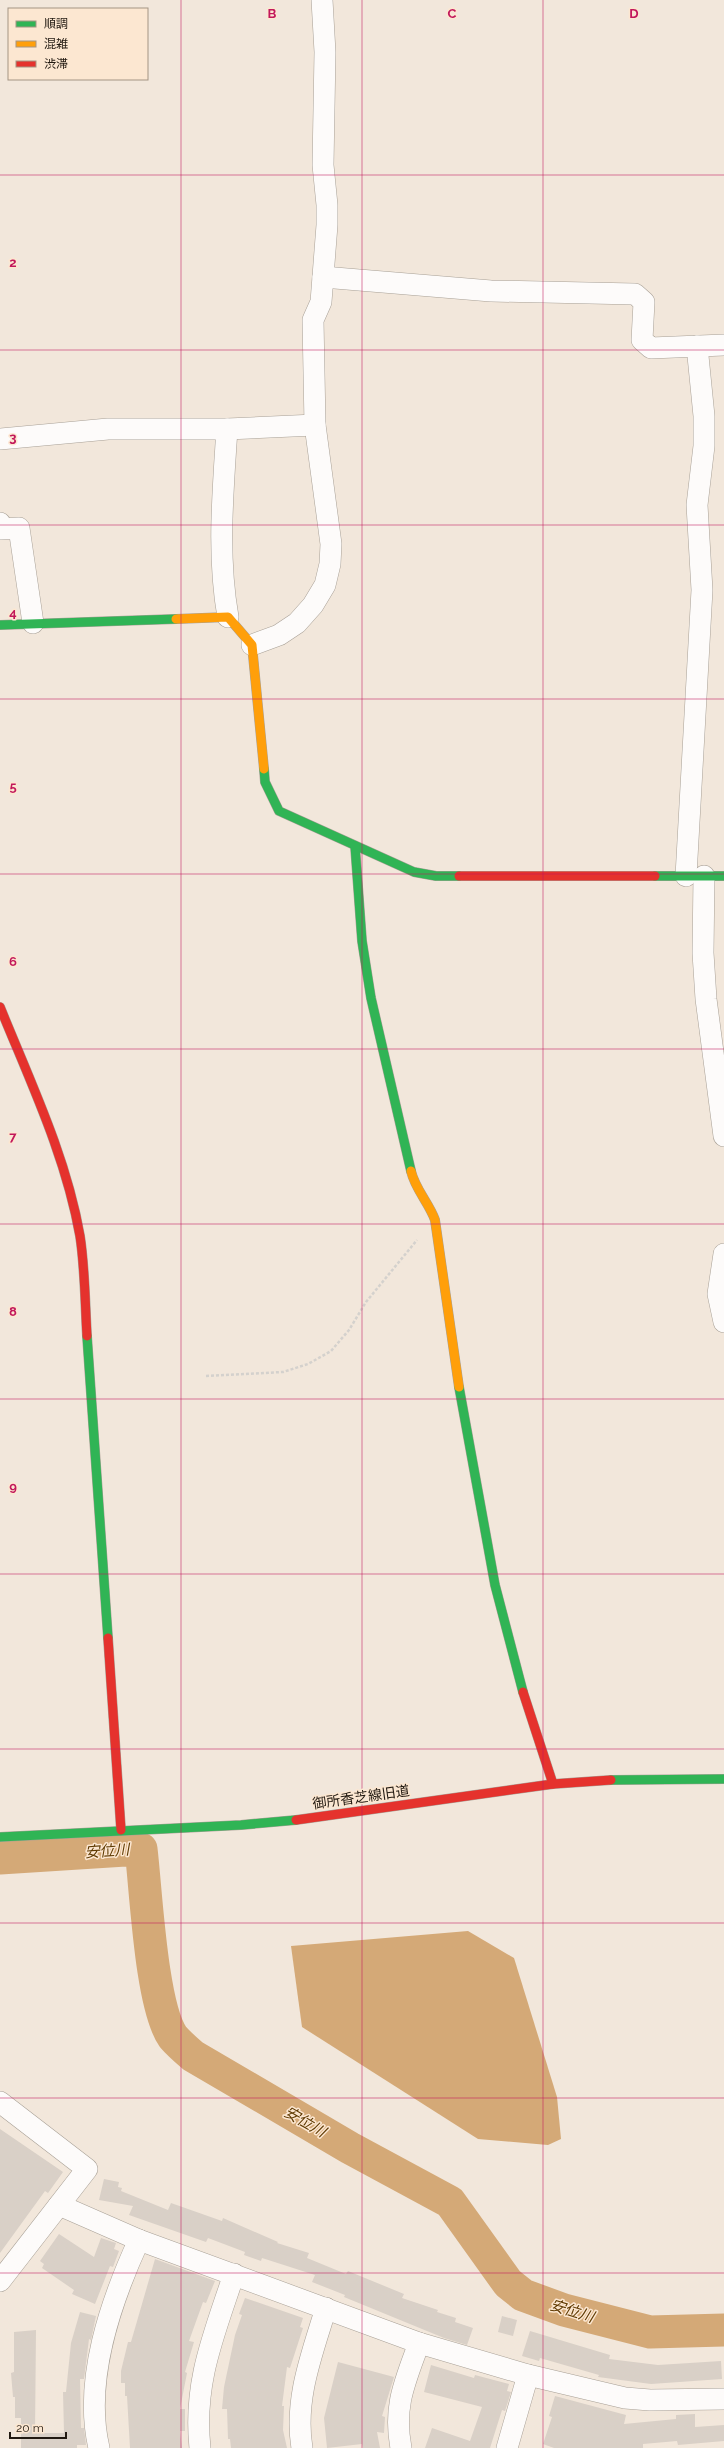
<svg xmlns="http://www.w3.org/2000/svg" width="724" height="2448" viewBox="0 0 724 2448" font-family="Raleway,'Noto Sans JP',sans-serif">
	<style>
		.water { fill: #d4a977 }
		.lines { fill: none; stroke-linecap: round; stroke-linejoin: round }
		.river { stroke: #d4a977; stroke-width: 33 }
		.building { fill: #d9d0c7 }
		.street-casing { stroke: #a8a096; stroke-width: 22 }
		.fast-casing { stroke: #a8a096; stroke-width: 10 }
		.slow-casing { stroke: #a8a096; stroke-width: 10 }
		.jam-casing { stroke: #a8a096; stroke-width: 10 }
		.path { stroke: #d4d1cd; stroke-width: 2.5; stroke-dasharray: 3 2; stroke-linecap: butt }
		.street { stroke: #fdfbfa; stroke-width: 21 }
		.fast { stroke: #30b455; stroke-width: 9 }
		.slow { stroke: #ff9f0a; stroke-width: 9 }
		.jam { stroke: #e5322d; stroke-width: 9 }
		.grid { fill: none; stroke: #c2185b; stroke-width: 1; stroke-opacity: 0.55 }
		.labels { text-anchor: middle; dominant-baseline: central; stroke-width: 3; stroke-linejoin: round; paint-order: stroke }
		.street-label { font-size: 14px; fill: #211911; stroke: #fce7d1 }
		.water-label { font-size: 15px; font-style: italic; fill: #5e3900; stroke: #fce7d1 }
		.grid-label { font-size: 13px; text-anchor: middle; font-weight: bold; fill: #c2185b; stroke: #fce7d1; stroke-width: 3; stroke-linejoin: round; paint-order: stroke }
	</style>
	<rect width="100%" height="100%" fill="#f2e7db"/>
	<polygon class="water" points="468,1931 514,1958 557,2097 561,2139 548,2145 478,2139 302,2027 291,1946"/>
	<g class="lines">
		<path class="river" d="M0 1858 141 1849C146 1890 151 2006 173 2037 179 2044 186 2050 193 2056L350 2148 450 2202 508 2283 523 2295 564 2310 650 2332 724 2330"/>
	</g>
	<g class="building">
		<polygon points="0,2129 63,2172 48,2193 45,2191 0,2253"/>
		<polygon points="104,2179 119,2182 118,2187 122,2188 121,2191 168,2210 171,2203 222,2221 223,2218 278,2242 277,2243 309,2253 307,2258 346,2274 348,2271 404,2294 402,2298 438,2310 437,2312 456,2318 455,2322 473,2328 467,2345 444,2338 344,2297 345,2295 312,2282 315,2275 262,2258 261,2261 244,2255 245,2252 208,2238 206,2242 129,2215 133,2206 99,2200"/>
		<polygon points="59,2234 94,2257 101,2238 116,2243 114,2249 119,2251 113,2267 110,2266 95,2304 72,2294 74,2290 42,2268 44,2264 40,2261"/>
		<polygon points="155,2259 215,2281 206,2303 203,2302 189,2341 194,2342 185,2372 187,2373 180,2409 185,2409 185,2431 180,2431 182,2448 130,2448 127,2396 125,2396 125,2383 121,2383 121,2371 128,2342 131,2342"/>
		<polygon points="245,2298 303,2318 300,2327 303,2328 290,2368 287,2367 282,2406 284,2406 283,2430 287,2448 231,2448 230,2439 228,2439 227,2409 222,2409 224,2387 235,2335 242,2315 239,2314"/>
		<polygon points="80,2312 96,2316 91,2340 89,2339 84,2379 80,2379 81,2428 84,2428 86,2445 77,2445 77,2448 21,2448 21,2418 15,2418 15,2397 13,2397 11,2373 14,2372 14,2332 36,2330 35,2433 64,2433 63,2392 66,2392 71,2343"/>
		<polygon points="502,2316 517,2320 513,2336 498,2332"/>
		<polygon points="530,2331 610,2355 609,2359 658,2365 721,2361 722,2379 651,2384 598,2377 599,2375 540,2358 539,2361 522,2356"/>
		<polygon points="338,2362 394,2377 382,2416 385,2417 384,2433 377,2432 380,2448 363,2448 362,2444 327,2448 324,2418"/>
		<polygon points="431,2365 474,2378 475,2375 509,2384 507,2391 511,2392 505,2411 502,2410 490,2448 425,2448 432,2428 470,2441 482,2407 424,2392"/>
		<polygon points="555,2396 626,2415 624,2424 676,2419 676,2415 695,2414 695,2427 724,2425 724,2441 678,2445 677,2441 643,2444 643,2448 554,2448 543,2444 552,2417 549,2416"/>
	</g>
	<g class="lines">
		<defs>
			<g id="street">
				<polyline points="323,277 491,291 635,294 644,302 642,340 651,348 724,345"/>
				<path d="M227 429C223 491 217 555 228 617"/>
				<polyline points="0,439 108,429 227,429 315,425"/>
				<polyline points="0,523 1,529 19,528 33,623"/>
				<polyline points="252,645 279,635 297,623 313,605 325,585 330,564 331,544 315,425 313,320 321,302 327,225 327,205 323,165 325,52 322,0"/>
				<polyline points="686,876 702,590 697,505 704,446 704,416 697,346"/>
				<polyline points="704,876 703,953 706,999 724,1136"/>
				<polyline points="724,1254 718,1294 724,1322"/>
				<polyline points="0,2102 87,2169 0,2281"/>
				<polyline points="59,2205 139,2240 419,2343 528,2375 625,2398 650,2400 724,2399"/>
				<path d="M99 2448C83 2380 111 2301 139 2240"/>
				<path d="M200 2448C193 2382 214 2335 234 2274"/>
				<path d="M302 2448C294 2399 312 2354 326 2308"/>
				<path d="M401 2448C393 2406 405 2382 419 2343"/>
				<polyline points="507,2448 528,2375"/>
			</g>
			<g id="fast">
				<polyline points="0,625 176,619"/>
				<polyline points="264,769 265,782 279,811 414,872 436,876 459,876"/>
				<polyline points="355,846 362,941 371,998 411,1171"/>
				<polyline points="655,876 724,876"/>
				<polyline points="87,1336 108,1638"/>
				<polyline points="459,1387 495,1585 523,1692"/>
				<polyline points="611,1780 724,1779"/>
				<polyline points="0,1837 241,1825 296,1820"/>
			</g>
			<g id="slow">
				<polyline points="176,619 228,617 252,645 264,769"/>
				<path d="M411 1171C415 1189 429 1203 435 1220L459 1387"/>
			</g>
			<g id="jam">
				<polyline points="459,876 655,876"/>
				<path d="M0 1007C30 1081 66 1156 80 1236 85 1268 85 1303 87 1336"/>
				<polyline points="108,1638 121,1830"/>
				<polyline points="523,1692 553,1784"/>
				<polyline points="296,1820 553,1784 611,1780"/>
			</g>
		</defs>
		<use href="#street" class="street-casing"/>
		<use href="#fast" class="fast-casing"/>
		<use href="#slow" class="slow-casing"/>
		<use href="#jam" class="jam-casing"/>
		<polyline class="path" points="206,1376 283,1372 308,1364 331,1351 349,1330 366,1302 417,1240"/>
		<use href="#street" class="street"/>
		<use href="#fast" class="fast"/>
		<use href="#slow" class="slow"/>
		<use href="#jam" class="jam"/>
	</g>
	<path class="grid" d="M181 0V2448M362 0V2448M543 0V2448M0 175H724M0 350H724M0 525H724M0 699H724M0 874H724M0 1049H724M0 1224H724M0 1399H724M0 1574H724M0 1749H724M0 1923H724M0 2098H724M0 2273H724"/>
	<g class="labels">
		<g class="street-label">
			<text transform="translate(361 1797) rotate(-8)">御所香芝線旧道</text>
		</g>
		<g class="water-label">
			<text transform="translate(107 1851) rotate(-4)">安位川</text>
			<text transform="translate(305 2122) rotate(30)">安位川</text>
			<text transform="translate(572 2311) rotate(17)">安位川</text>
		</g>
	</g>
	<g class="grid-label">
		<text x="272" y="18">B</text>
		<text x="452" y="18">C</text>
		<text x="634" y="18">D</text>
		<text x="13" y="267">2</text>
		<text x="13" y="442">3</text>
		<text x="13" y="617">4</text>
		<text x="13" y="791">5</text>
		<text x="13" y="966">6</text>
		<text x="13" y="1141">7</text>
		<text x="13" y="1316">8</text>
		<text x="13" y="1491">9</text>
	</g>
	<rect x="8" y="8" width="140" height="72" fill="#fce7d1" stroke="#a49584"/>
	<rect x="16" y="21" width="20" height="6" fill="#30b455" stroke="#a49584"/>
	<text x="44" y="28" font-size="12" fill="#211911">順調</text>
	<rect x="16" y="41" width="20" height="6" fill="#ff9f0a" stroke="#a49584"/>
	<text x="44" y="48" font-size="12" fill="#211911">混雑</text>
	<rect x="16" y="61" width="20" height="6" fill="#e5322d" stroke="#a49584"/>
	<text x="44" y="68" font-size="12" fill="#211911">渋滞</text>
	<path d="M10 2432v6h56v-6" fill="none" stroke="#211911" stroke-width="2"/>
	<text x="16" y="2432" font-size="12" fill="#211911" stroke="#fce7d1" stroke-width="3" paint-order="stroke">20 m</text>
</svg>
